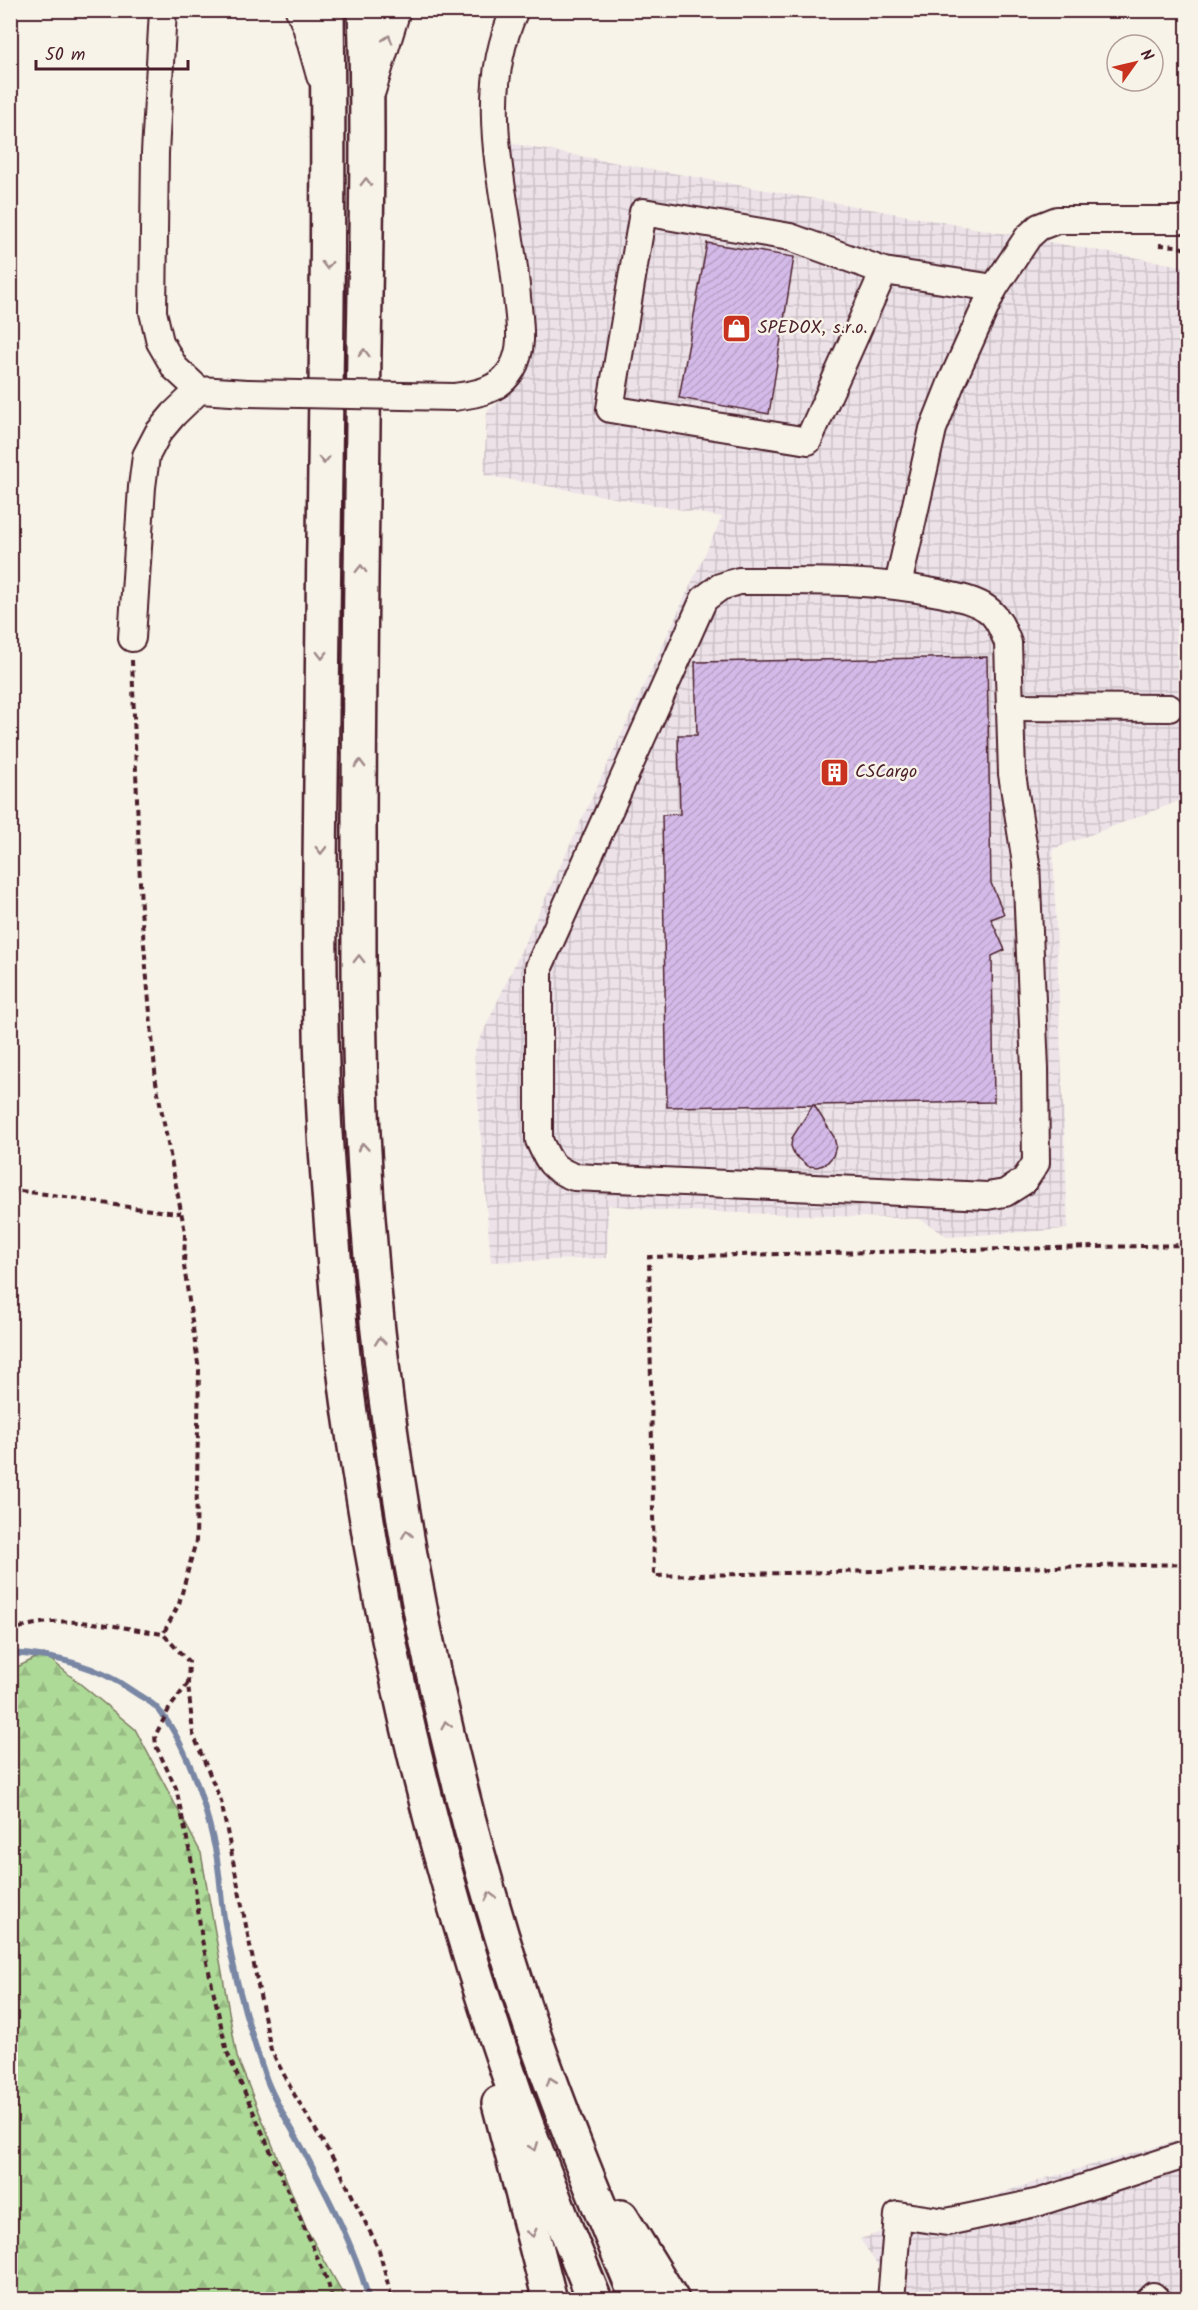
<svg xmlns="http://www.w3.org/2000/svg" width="1198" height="2310" viewBox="0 0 1198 2310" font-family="Kalam,sans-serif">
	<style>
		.industrial { fill: url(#industrial-grid) }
		.forest { fill: url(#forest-firs); stroke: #7c7c62; stroke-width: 1.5 }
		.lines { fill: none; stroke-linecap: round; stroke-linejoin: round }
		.stream { stroke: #7987a5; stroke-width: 6 }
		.building { fill: url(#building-hatch); stroke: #4a1f2b; stroke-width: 1.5 }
		.minor-casing { stroke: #4a1f2b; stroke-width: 30 }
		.highway-casing { stroke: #4a1f2b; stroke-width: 38 }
		.path { stroke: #4a1f2b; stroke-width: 4; stroke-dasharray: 6 4.5; stroke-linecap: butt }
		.minor { stroke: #f7f3e8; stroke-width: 26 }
		.highway { stroke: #f7f3e8; stroke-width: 33 }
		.minor-bridge-casing { stroke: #4a1f2b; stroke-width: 30; stroke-linecap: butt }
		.minor-bridge { stroke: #f7f3e8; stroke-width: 26 }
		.oneway { stroke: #a0898a }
		.labels { text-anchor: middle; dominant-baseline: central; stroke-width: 5; stroke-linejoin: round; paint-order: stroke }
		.poi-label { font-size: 18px; fill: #4a1f2b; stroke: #f7f3e8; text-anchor: start }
	</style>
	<defs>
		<pattern id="industrial-grid" width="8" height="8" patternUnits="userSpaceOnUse" patternTransform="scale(1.5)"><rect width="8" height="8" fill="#ece2e8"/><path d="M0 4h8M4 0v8" fill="none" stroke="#ccc1c7"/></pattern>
		<pattern id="forest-firs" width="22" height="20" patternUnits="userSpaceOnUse" patternTransform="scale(1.5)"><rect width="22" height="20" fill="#aeda98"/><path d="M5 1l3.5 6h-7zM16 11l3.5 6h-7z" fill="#97bb83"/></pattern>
		<pattern id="building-hatch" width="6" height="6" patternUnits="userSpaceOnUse" patternTransform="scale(1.5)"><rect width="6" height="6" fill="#d4bae8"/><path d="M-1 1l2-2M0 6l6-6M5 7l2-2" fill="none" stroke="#b89fc7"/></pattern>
	</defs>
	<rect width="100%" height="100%" fill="#f7f3e8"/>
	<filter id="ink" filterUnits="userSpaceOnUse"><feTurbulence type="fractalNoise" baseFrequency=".0167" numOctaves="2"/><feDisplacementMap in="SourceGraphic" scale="12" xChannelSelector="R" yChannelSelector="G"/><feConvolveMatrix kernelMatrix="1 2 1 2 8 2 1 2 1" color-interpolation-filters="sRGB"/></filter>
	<g filter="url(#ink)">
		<g class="industrial">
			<polygon points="509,143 1187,267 1188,621 1176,626 1182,800 1053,849 1068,1229 948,1237 920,1219 657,1210 608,1205 607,1258 491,1262 474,1052 722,517 484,475 487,411 508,395 524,376 530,344"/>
			<polygon points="1187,2138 1187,2299 900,2299 860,2239 1050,2177"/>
		</g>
		<polygon class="forest" points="44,1654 135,1729 201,1853 237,2057 306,2228 346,2299 11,2299 11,1670"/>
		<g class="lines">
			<path class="stream" d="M10 1653C57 1656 96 1665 134 1692 141 1697 150 1701 156 1707 185 1738 205 1803 214 1844 221 1872 220 1901 226 1929 235 1980 249 2029 266 2078 274 2100 288 2122 299 2142 326 2193 354 2244 369 2300"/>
		</g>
		<g class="building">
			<polygon points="707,243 794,257 769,414 679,398"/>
			<polygon points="987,657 991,883 1004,914 991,919 1005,950 992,956 994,1102 814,1105 834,1137 836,1146 833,1156 826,1164 817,1167 808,1166 802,1161 794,1154 791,1146 792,1138 813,1105 667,1107 662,815 680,814 678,735 697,735 695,662"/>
		</g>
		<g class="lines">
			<defs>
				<g id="minor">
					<polyline points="163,10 155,153 153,312 160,342 175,368 199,390 247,393"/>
					<polyline points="299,10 306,26 320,76"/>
					<polyline points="372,91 397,10"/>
					<polyline points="884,271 808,441 610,409 643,212 790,237 884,271 994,288"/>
					<path d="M454 397C477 394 499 391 512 369 525 347 519 321 517 297 510 202 472 102 515 10"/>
					<path d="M739 581C809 581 871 579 939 593 955 597 973 599 987 609 998 617 1003 630 1008 643L1012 774 1026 863 1035 1069 1036 1163 1024 1181 1005 1193 987 1196 574 1177C552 1169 548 1161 539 1140V967L704 599 720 587Z"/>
					<polyline points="898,585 933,429 952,381 994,288 1028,237 1039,227 1057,220 1188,220"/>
					<polyline points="132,638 142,487 146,456 158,433 174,414 199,390"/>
					<polyline points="1010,707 1169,708"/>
					<polyline points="891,2300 898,2215 947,2222 1040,2202 1188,2154"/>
					<polyline points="1149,2300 1153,2296 1157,2300"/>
				</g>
				<g id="highway">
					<path d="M327 10C330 244 324 478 322 712 320 852 317 993 325 1133 330 1210 336 1288 344 1366 350 1424 361 1482 370 1539 415 1801 492 2055 595 2300"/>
					<path d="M365 10C369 123 366 237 364 350 362 514 359 677 359 841 359 939 358 1036 363 1134 376 1425 430 1717 520 1994 554 2098 596 2199 638 2300"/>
					<polyline points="499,2103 550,2300"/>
					<polyline points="621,2217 672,2300"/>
				</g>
			</defs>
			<use href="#minor" class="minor-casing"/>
			<use href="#highway" class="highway-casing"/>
			<g class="path">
				<polyline points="1159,245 1177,246 1188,250"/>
				<polyline points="132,660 141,910 156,1082 185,1232 184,1266 199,1370 196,1541 179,1604 163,1634 189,1662 188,1683 193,1734 221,1801 271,2050 294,2094 338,2167 379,2250 392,2300"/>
				<path d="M10 1190C68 1195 124 1209 181 1213"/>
				<polyline points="1188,1245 649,1257 654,1576 1188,1564"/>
				<path d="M10 1632C56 1611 116 1627 163 1634"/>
				<polyline points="188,1683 169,1709 155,1736 156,1746 176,1788 191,1858 202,1940 227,2052 328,2282 332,2300"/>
			</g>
			<use href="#minor" class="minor"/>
			<use href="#highway" class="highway"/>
			<defs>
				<polyline id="minor-bridge" points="247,393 454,397"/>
			</defs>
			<use href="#minor-bridge" class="minor-bridge-casing"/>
			<use href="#minor-bridge" class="minor-bridge"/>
		</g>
		<defs><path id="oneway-chevron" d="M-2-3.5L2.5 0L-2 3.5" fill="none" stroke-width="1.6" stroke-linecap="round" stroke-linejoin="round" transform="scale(1.5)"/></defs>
		<g class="oneway">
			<use href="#oneway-chevron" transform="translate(388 39) rotate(-73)"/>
			<use href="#oneway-chevron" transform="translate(366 182) rotate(-90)"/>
			<use href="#oneway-chevron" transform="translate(327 265) rotate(91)"/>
			<use href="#oneway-chevron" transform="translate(364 353) rotate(-89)"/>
			<use href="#oneway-chevron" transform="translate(324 460) rotate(91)"/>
			<use href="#oneway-chevron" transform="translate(361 569) rotate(-89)"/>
			<use href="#oneway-chevron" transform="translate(322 655) rotate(91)"/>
			<use href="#oneway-chevron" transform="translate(360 764) rotate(-89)"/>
			<use href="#oneway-chevron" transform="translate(321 850) rotate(90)"/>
			<use href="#oneway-chevron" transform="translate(359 959) rotate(-90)"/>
			<use href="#oneway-chevron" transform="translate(363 1147) rotate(-94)"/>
			<use href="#oneway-chevron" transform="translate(380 1341) rotate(-96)"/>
			<use href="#oneway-chevron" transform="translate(407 1534) rotate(-99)"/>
			<use href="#oneway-chevron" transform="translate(446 1725) rotate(-104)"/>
			<use href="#oneway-chevron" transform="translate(490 1896) rotate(-106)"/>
			<use href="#oneway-chevron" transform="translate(551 2081) rotate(-109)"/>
			<use href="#oneway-chevron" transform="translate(534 2147) rotate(69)"/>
			<use href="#oneway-chevron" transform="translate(532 2233) rotate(75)"/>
		</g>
	</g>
	<defs>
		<symbol id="shop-square" viewBox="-11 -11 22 22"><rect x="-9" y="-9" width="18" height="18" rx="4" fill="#c8321e" stroke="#f7f3e8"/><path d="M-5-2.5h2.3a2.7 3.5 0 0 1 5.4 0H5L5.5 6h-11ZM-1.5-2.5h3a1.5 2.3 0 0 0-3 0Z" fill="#fff"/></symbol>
		<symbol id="building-square" viewBox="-11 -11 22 22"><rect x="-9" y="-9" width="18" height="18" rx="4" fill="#c8321e" stroke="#f7f3e8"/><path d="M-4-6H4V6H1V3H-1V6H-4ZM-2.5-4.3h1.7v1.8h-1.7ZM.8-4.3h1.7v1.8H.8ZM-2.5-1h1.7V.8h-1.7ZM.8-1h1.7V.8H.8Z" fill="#fff"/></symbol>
	</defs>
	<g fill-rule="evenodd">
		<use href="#shop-square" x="720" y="312" width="33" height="33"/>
		<use href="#building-square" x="818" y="756" width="33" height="33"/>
	</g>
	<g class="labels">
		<g class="poi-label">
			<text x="758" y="328">SPEDOX, s.r.o.</text>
			<text x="855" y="772">CSCargo</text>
		</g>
	</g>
	<rect width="1198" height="2310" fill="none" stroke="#f7f3e8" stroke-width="36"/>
	<rect x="18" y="18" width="1162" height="2274" fill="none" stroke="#4a1f2b" stroke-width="2" filter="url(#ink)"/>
	<g transform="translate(1135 63) rotate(56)"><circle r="28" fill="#f7f3e8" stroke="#b29e9c" stroke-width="1.5"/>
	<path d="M0-4.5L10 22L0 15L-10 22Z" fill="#c8321e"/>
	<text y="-9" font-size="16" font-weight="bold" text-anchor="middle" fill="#4a1f2b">N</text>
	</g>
	<path d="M36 60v9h152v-9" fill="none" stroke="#4a1f2b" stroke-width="3"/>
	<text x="45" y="60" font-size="18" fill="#4a1f2b" stroke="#f7f3e8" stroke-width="4.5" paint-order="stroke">50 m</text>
</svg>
